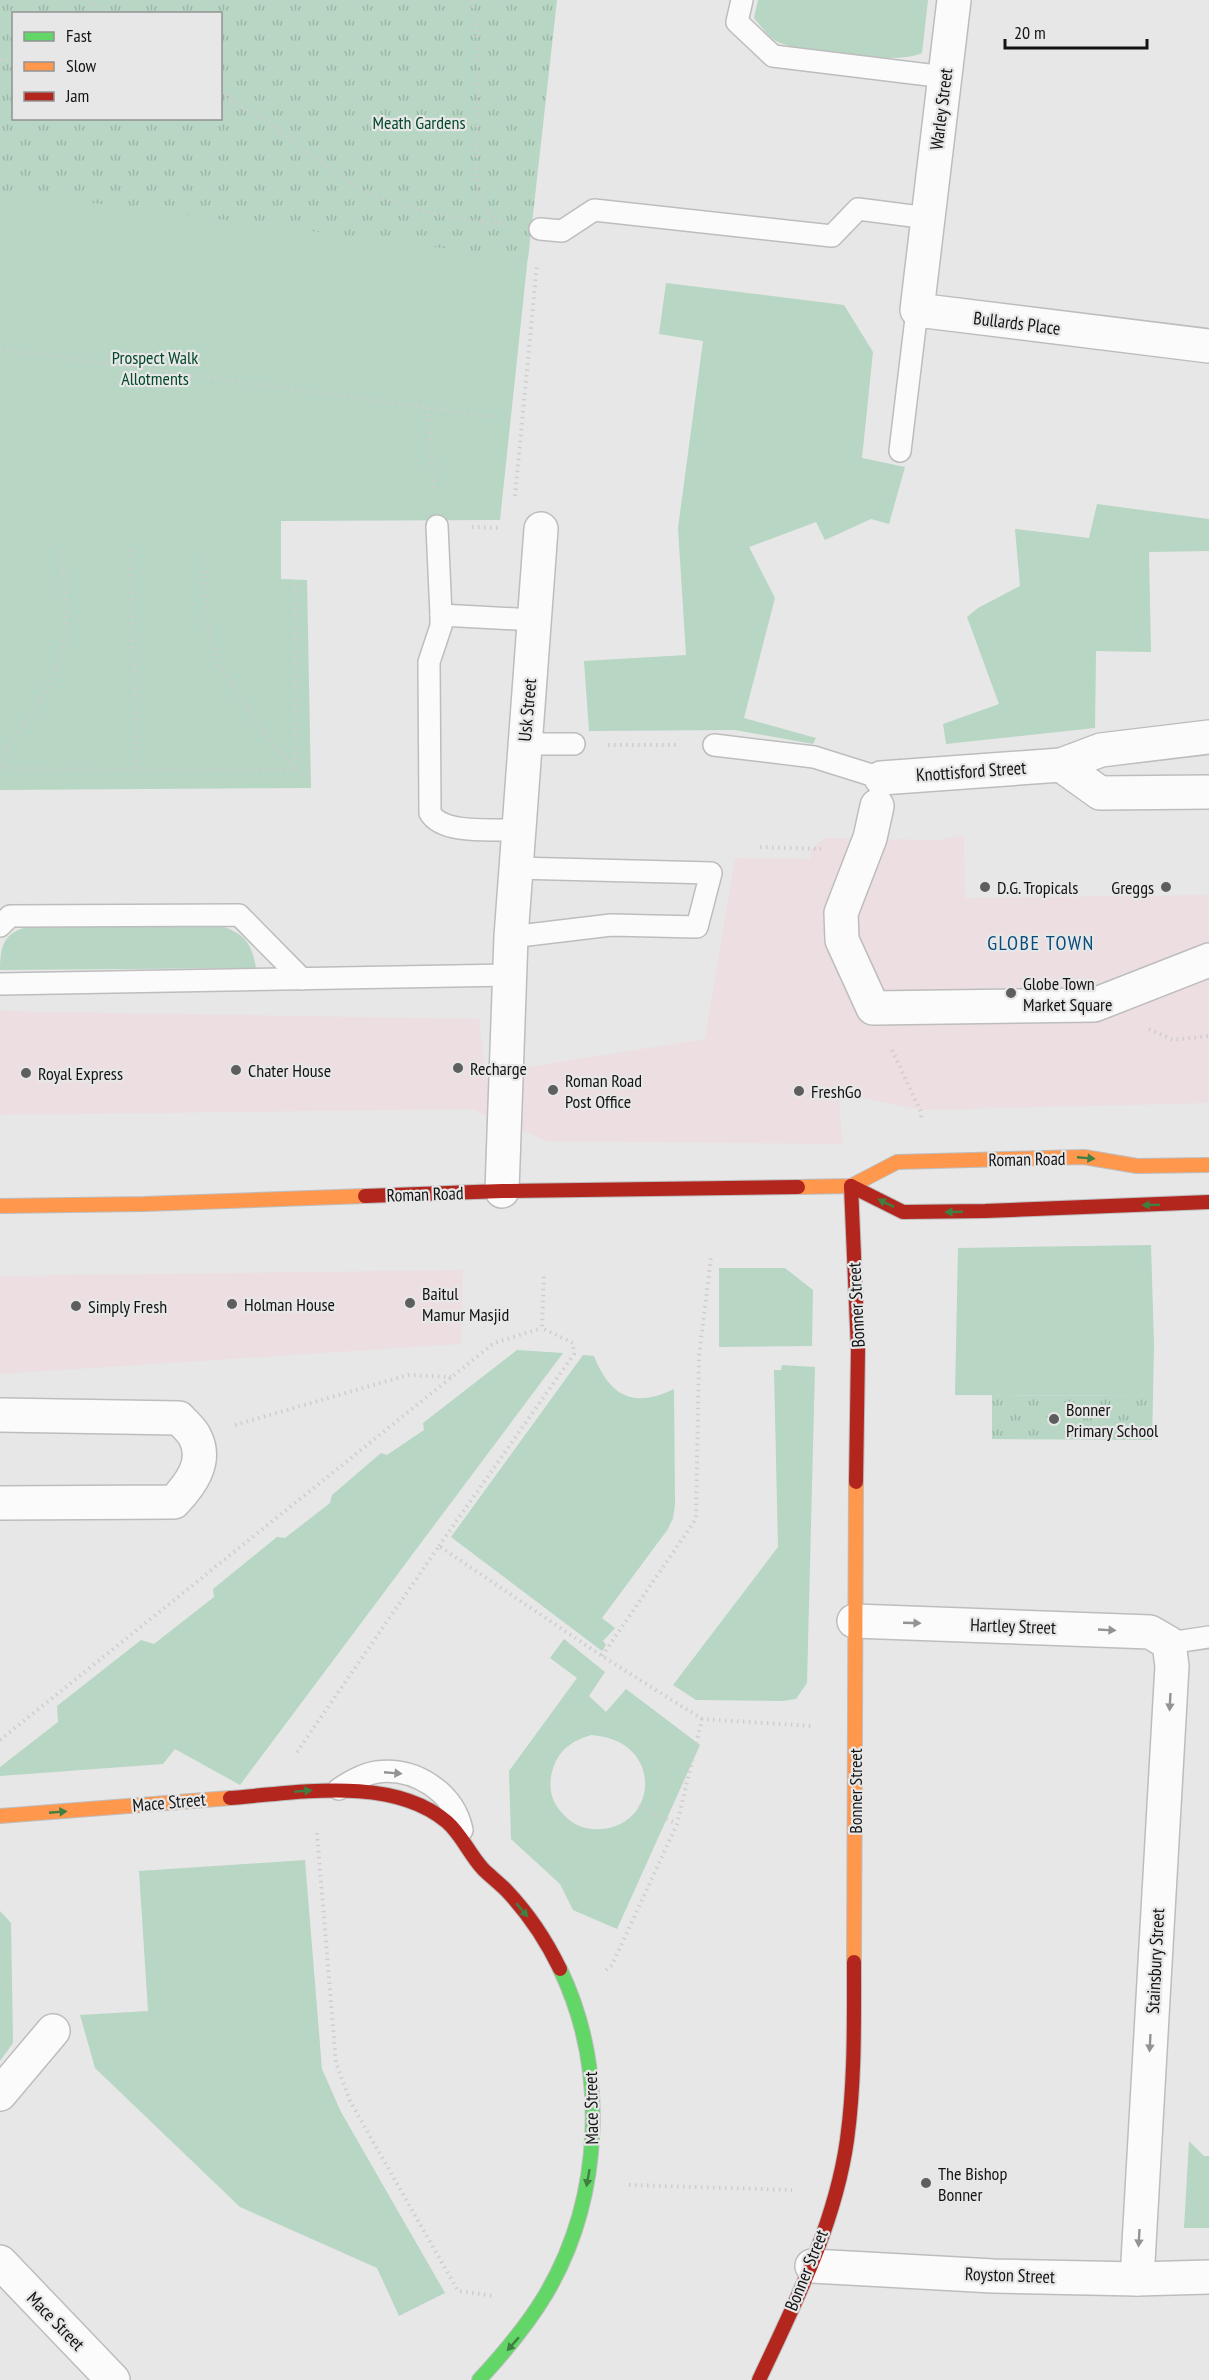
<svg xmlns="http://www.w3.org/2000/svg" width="1209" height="2380" viewBox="0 0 1209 2380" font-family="'PT Sans Narrow',sans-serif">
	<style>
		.commercial { fill: #ecdee1 }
		.green { fill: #b7d6c3; fill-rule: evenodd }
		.park { fill: url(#park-tufts); fill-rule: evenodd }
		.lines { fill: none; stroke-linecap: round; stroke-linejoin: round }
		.lane-casing { stroke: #bdbdbe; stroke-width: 24 }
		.street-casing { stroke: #bdbdbe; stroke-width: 36 }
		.fast-casing { stroke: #bdbdbe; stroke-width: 16 }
		.slow-casing { stroke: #bdbdbe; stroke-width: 16 }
		.jam-casing { stroke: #bdbdbe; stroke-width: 16 }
		.path { stroke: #cecece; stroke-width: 4; stroke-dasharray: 1.5 4.5; stroke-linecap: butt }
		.lane { stroke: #fbfbfc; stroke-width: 21 }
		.street { stroke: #fbfbfc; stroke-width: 33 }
		.fast { stroke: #63d668; stroke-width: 14 }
		.slow { stroke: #ff974d; stroke-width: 14 }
		.jam { stroke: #b3261e; stroke-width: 14 }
		.oneway { fill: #3f7f42 }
		.oneway2 { fill: #939394 }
		.poi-dot { fill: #5e5e5e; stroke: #e7e7e8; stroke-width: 2 }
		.labels { text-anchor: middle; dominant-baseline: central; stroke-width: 4.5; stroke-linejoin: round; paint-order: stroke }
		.street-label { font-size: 18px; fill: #141414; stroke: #e7e7e8 }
		.park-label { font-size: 18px; fill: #03492a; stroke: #e7e7e8 }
		.poi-label { font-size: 18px; fill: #141414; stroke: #e7e7e8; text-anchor: start }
		.neighbourhood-label { font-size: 20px; letter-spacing: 1.5px; fill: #094b7a; stroke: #e7e7e8 }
	</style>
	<defs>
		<pattern id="park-tufts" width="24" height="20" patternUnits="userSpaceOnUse" patternTransform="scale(1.5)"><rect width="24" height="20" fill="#b7d6c3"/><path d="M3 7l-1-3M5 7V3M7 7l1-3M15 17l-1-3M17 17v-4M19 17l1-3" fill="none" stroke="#9cb7a7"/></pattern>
	</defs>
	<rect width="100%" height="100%" fill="#e7e7e8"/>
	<g class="commercial">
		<polygon points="964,835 965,898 1209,895 1209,1103 920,1110 839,1093 842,1144 546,1141 472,1109 0,1115 0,1011 479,1019 485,1074 705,1039 735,858 810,859 810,850 824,838 938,840"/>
		<polygon points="463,1270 461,1344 0,1374 0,1276"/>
	</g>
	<g class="green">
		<path d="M758 0H928L922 53C897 65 801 54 776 41 768 36 760 25 754 18Z"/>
		<polygon points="0,69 14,118 220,118 498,236 529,246 500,520 281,521 281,579 307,580 311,788 0,790"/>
		<polygon points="666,283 844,305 873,352 862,458 905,467 889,524 871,519 825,540 816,522 749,547 775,598 744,718 816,738 813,744 735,730 589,731 584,661 686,655 678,528 703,341 659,334"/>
		<polygon points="1097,504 1209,519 1209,551 1149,552 1151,652 1096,651 1095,728 946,744 943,724 999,704 967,617 978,608 1020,586 1015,529 1089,538"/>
		<path d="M219 925C244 934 251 941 256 968L0 970C0 948 3 932 28 927Z"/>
		<polygon points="1151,1245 1154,1345 1153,1396 955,1395 958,1248"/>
		<polygon points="719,1268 785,1268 813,1290 812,1346 719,1347"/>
		<polygon points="517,1350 563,1353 240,1785 175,1749 163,1764 0,1776 0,1767 58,1722 57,1706 141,1640 154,1644 214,1597 213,1589 277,1537 285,1538 330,1503 332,1495 381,1453 387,1455 424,1430 423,1423"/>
		<path d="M583 1355 594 1356C610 1396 633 1409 674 1389L675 1504 673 1518 668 1529 602 1618 615 1628 603 1641 606 1645 602 1651 451 1537Z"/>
		<polygon points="782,1365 815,1367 807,1683 796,1699 782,1701 696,1700 673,1685 778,1547 774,1370 781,1370"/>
		<path d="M564 1639 605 1672 589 1696 606 1712 626 1689 700 1745 617 1929 573 1910 560 1884 511 1839 509 1771 577 1678 550 1658ZM591 1735C668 1740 658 1834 592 1829 577 1828 564 1818 556 1805 545 1788 551 1760 567 1747 574 1741 582 1738 591 1735Z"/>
		<polygon points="305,1860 322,2069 341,2112 445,2293 399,2316 377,2268 240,2207 95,2068 80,2015 148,2011 139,1871"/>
		<polygon points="0,1911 11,1923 13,2043 0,2061"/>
		<polygon points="1189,2141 1204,2156 1209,2156 1209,2228 1184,2228"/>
	</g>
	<g class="park">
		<path d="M0 0H557L528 259 0 191ZM14 14H220V118H14Z"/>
		<polygon points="992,1395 1153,1396 1152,1440 992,1439"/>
	</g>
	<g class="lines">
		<defs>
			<g id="lane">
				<polyline points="742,0 737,22 773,56 945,77"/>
				<polyline points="540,229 562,231 594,210 832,236 858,209 928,218"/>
				<polyline points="900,451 917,310"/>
				<polyline points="437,526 441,615"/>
				<polyline points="524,744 574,744"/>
				<polyline points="714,745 814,757 881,778 880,790"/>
				<path d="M518 830C494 829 443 835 430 813L429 662 441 626V615L534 620"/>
				<polyline points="0,926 10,916 239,915 302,979"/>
				<polyline points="511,937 611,925 697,927 711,873 516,868"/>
				<polyline points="0,984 510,975"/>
				<polyline points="1169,1643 1209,1637"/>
				<path d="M339 1789C351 1781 363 1774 377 1772 415 1767 454 1792 462 1830"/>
			</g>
			<g id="street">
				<polyline points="954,0 917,310 1209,346"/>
				<polyline points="1061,765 1100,793 1209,792"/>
				<polyline points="881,778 1061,765 1101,750 1209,737"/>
				<polyline points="877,806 870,838 841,913 842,940 873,1008 1094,1005 1209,960"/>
				<polyline points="502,1191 511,937 541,529"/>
				<path d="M0 1415 179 1418C184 1424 192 1430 195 1437 208 1462 190 1485 174 1502L0 1503"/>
				<polyline points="854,1621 1150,1632 1169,1643 1172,1666 1137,2279"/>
				<polyline points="0,2094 53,2031"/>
				<polyline points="0,2262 113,2380"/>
				<polyline points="812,2266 993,2276 1137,2279 1209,2277"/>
			</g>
			<path id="fast" d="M479 2380C504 2353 527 2326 546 2294 603 2197 608 2069 560 1969"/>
			<g id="slow">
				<polyline points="798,1187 851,1186 897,1162 1084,1157 1137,1166 1209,1165"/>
				<polyline points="0,1206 144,1204 365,1196"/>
				<polyline points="0,1816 230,1798"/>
				<polyline points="854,1962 856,1482"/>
			</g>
			<g id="jam">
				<polyline points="851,1186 903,1212 985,1211 1209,1202"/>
				<polyline points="851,1186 858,1350 856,1482"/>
				<polyline points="365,1196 502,1191 798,1187"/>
				<path d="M230 1798C296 1793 392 1775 447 1822 462 1835 469 1854 483 1869 490 1876 499 1883 506 1890 528 1913 546 1940 560 1969"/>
				<path d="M759 2380C795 2303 835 2225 847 2140 855 2082 854 2021 854 1962"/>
			</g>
		</defs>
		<use href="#lane" class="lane-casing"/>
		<use href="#street" class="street-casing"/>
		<use href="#fast" class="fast-casing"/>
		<use href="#slow" class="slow-casing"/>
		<use href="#jam" class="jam-casing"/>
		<g class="path">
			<polyline points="87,0 107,14"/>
			<path d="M472 0C476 23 479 45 479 68 479 100 470 180 484 205 489 213 497 219 504 224"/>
			<polyline points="0,60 14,60"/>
			<polyline points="220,90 238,102"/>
			<path d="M220 97C272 116 308 158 355 185 400 211 456 218 506 225"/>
			<polyline points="0,349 496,417"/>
			<polyline points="428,408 434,490"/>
			<polyline points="515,496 537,265"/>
			<polyline points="472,527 500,528"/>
			<polyline points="130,550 137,768"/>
			<polyline points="203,553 209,635 220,668 273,745 295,770 311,776"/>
			<polyline points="608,745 678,745"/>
			<path d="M0 756C28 719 63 679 65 631 67 603 63 575 63 547"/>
			<polyline points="0,764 10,769 295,770 295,580"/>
			<polyline points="760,847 821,849"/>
			<polyline points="1149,1029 1173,1040 1209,1036"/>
			<polyline points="892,1050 920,1110 922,1120"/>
			<polyline points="235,1425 408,1375 451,1377"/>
			<polyline points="439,1546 574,1354 573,1343 542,1328 544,1273"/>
			<polyline points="602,1656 696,1519 699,1356 711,1257"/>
			<polyline points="0,1740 494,1343 542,1328"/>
			<polyline points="297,1752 439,1546 602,1656 702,1719"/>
			<polyline points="639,1806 677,1824"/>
			<polyline points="317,1833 336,2063 350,2101 458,2291 494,2296"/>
			<polyline points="606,1970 612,1965 677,1824 702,1719 814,1726"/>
			<polyline points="629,2185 792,2190"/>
		</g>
		<use href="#lane" class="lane"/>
		<use href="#street" class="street"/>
		<use href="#fast" class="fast"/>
		<use href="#slow" class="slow"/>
		<use href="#jam" class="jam"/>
	</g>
	<defs><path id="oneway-solid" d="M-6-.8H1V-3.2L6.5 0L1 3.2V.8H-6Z" transform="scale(1.5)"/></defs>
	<g class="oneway">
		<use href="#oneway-solid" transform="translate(1086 1158) rotate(5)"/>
		<use href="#oneway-solid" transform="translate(886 1203) rotate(-154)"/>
		<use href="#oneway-solid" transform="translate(1151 1205) rotate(178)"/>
		<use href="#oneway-solid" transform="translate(954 1212) rotate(178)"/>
		<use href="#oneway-solid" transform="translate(303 1791) rotate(-5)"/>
		<use href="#oneway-solid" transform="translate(58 1812) rotate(-5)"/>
		<use href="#oneway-solid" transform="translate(522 1910) rotate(50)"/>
		<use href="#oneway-solid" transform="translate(588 2178) rotate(100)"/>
		<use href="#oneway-solid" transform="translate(513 2344) rotate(131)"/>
	</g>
	<g class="oneway2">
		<use href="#oneway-solid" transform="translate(912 1623) rotate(2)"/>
		<use href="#oneway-solid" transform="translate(1107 1630) rotate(3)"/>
		<use href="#oneway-solid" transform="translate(1170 1702) rotate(93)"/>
		<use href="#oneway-solid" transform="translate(393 1773) rotate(5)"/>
		<use href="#oneway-solid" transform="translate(1150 2043) rotate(93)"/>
		<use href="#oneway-solid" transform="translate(1139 2238) rotate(93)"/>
	</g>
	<g class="poi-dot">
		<circle cx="985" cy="887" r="6"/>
		<circle cx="1166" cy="887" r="6"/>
		<circle cx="1011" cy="993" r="6"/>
		<circle cx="458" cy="1068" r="6"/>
		<circle cx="236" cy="1070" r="6"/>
		<circle cx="26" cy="1073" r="6"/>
		<circle cx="553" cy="1090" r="6"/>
		<circle cx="799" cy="1091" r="6"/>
		<circle cx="410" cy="1303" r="6"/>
		<circle cx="232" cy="1304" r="6"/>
		<circle cx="76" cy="1306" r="6"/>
		<circle cx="1054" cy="1419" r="6"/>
		<circle cx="926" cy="2183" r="6"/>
	</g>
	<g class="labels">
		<g class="street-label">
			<text transform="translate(941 109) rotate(-83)">Warley Street</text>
			<text transform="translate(1017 323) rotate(7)">Bullards Place</text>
			<text transform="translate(527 710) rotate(-85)">Usk Street</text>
			<text transform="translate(971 771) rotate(-4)">Knottisford Street</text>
			<text transform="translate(1027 1159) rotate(-1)">Roman Road</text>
			<text transform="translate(425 1194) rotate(-2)">Roman Road</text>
			<text transform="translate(856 1305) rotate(-93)">Bonner Street</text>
			<text transform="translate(1013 1626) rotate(2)">Hartley Street</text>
			<text transform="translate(855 1791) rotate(-90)">Bonner Street</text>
			<text transform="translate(169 1802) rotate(-5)">Mace Street</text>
			<text transform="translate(1155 1961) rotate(-87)">Stainsbury Street</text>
			<text transform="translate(591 2108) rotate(-91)">Mace Street</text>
			<text transform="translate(806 2270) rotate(-68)">Bonner Street</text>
			<text transform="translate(1010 2275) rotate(2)">Royston Street</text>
			<text transform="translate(56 2321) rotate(46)">Mace Street</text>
		</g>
		<g class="park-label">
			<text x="419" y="122">Meath Gardens</text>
			<text x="155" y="357">Prospect Walk<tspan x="155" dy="21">Allotments</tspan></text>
		</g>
		<g class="poi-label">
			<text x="997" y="887">D.G. Tropicals</text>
			<text x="1154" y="887" text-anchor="end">Greggs</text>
			<text x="1023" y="983">Globe Town<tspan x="1023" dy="21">Market Square</tspan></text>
			<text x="470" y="1068">Recharge</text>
			<text x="248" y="1070">Chater House</text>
			<text x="38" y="1073">Royal Express</text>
			<text x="565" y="1080">Roman Road<tspan x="565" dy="21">Post Office</tspan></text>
			<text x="811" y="1091">FreshGo</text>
			<text x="422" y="1293">Baitul<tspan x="422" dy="21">Mamur Masjid</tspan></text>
			<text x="244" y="1304">Holman House</text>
			<text x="88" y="1306">Simply Fresh</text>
			<text x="1066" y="1409">Bonner<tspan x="1066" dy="21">Primary School</tspan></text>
			<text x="938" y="2173">The Bishop<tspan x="938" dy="21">Bonner</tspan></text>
		</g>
		<g class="neighbourhood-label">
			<text x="1041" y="943">GLOBE TOWN</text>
		</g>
	</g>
	<rect x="12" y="12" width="210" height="108" fill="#e7e7e8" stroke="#939393" stroke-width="1.5"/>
	<rect x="24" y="32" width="30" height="9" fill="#63d668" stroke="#939393" stroke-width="1.5"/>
	<text x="66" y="42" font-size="18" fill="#141414">Fast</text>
	<rect x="24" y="62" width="30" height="9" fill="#ff974d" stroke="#939393" stroke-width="1.5"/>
	<text x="66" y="72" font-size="18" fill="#141414">Slow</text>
	<rect x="24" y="92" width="30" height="9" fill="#b3261e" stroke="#939393" stroke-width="1.5"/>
	<text x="66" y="102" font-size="18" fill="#141414">Jam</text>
	<path d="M1005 39v9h142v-9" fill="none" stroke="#141414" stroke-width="3"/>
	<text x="1014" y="39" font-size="18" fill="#141414" stroke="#e7e7e8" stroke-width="4.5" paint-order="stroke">20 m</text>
</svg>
